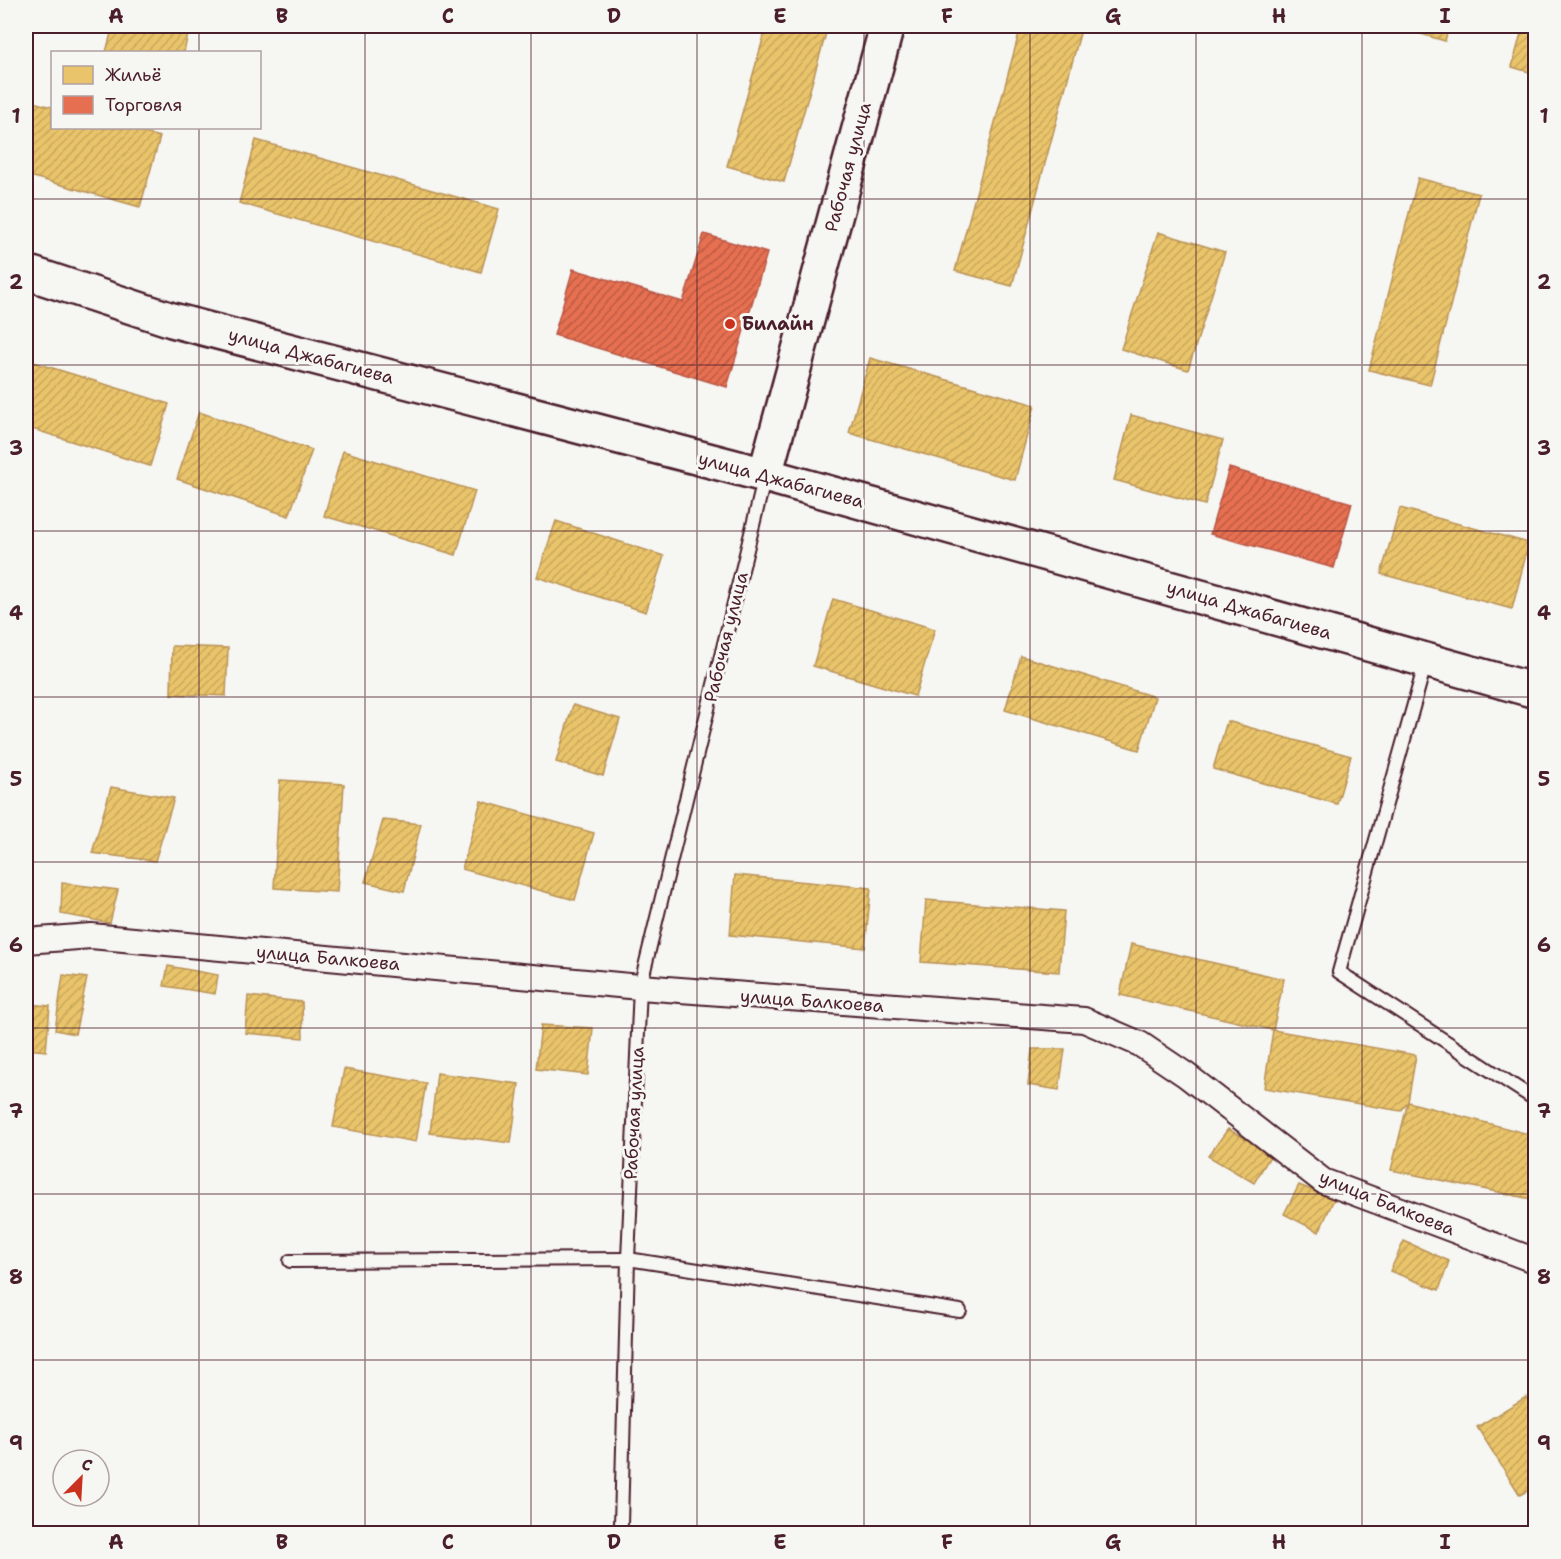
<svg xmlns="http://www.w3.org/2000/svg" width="1561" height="1559" viewBox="0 0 1561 1559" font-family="'Shantell Sans',sans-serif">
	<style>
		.homes { fill: url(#homes-hatch); stroke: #b99257; stroke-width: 1.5 }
		.shops { fill: url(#shops-hatch); stroke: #b85746; stroke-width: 1.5 }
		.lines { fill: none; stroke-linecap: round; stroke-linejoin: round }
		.service-casing { stroke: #4a1f2b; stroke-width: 16 }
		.minor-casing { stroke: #4a1f2b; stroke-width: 28 }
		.secondary-casing { stroke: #4a1f2b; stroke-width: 38 }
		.service { stroke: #f6f6f2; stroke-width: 12 }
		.minor { stroke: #f6f6f2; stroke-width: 24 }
		.secondary { stroke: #f6f6f2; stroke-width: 33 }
		.grid { fill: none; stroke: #4a1f2b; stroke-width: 1.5; stroke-opacity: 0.55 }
		.poi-dot { fill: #c8321e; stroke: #f6f6f2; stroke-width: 2 }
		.labels { text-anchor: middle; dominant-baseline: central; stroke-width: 6; stroke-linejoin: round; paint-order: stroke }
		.street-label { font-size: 18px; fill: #4a1f2b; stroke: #f6f6f2 }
		.poi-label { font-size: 18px; font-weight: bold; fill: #4a1f2b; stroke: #f6f6f2; text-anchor: start }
		.neatline { fill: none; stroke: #4a1f2b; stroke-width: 2 }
		.grid-label { font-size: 20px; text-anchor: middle; font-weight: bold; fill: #4a1f2b }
	</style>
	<defs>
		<pattern id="homes-hatch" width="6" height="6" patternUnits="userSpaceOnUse" patternTransform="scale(1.5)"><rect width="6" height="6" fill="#e9c46a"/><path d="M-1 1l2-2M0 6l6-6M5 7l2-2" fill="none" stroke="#c9a85c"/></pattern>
		<pattern id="shops-hatch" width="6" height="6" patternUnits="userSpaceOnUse" patternTransform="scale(1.5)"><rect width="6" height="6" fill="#e76f51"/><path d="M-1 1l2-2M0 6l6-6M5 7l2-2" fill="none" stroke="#bd5b43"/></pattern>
	</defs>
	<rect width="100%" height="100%" fill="#f6f6f2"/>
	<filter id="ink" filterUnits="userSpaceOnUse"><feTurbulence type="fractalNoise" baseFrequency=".0167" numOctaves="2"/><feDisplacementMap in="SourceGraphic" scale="12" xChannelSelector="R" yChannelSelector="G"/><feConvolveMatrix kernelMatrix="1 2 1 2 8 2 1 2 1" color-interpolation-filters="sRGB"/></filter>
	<g filter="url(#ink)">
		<g class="homes">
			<polygon points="113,26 158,26 188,34 184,52 106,52"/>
			<polygon points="741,26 828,26 784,182 727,166 765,32"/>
			<polygon points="1021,26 1082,26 1012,286 955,271"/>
			<polygon points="1394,26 1449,26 1445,41"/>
			<polygon points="1523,26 1536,26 1536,74 1512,67"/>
			<polygon points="26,100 52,107 52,128 125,128 160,137 140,207 26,175"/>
			<polygon points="256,140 499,209 481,272 239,203"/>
			<polygon points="1418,178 1479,194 1430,385 1369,370"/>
			<polygon points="1158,232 1225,252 1188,370 1121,349"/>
			<polygon points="870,358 1035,405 1015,480 849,433"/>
			<polygon points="30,361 169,404 150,466 26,427 26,374"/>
			<polygon points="199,412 312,450 289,516 177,479"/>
			<polygon points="1131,415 1223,440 1205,505 1114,480"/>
			<polygon points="343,451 475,491 456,555 324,516"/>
			<polygon points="1400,508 1529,543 1512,609 1381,574"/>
			<polygon points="556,521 664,556 646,612 537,577"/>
			<polygon points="833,599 935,629 915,696 813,666"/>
			<polygon points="172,646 228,648 226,696 171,694"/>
			<polygon points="1021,656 1155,697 1139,750 1005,710"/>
			<polygon points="573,705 620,719 603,776 556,762"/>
			<polygon points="1227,721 1351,756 1337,804 1213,769"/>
			<polygon points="280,780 344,784 337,892 274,888"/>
			<polygon points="111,787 174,798 155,861 92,853"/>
			<polygon points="481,801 594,833 575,900 462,869"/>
			<polygon points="383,820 421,824 404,891 365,882"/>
			<polygon points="735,875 871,888 865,948 730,935"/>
			<polygon points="62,883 118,890 110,923 61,914"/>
			<polygon points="926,900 1064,911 1059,972 921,962"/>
			<polygon points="1131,944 1284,979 1273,1030 1120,995"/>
			<polygon points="168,966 218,975 215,994 164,986"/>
			<polygon points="63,975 87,978 75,1034 55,1030"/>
			<polygon points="248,996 302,1002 303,1038 245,1033"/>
			<polygon points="26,1004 50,1006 46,1051 26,1049"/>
			<polygon points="541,1025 593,1028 588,1075 536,1069"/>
			<polygon points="1273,1030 1416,1055 1408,1102 1401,1111 1264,1088"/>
			<polygon points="1032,1049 1065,1049 1059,1090 1028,1085"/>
			<polygon points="344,1069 426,1083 416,1142 333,1127"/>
			<polygon points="437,1073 519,1084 511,1143 430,1133"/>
			<polygon points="1408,1102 1536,1136 1536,1200 1391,1170"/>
			<polygon points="1228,1129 1272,1153 1254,1183 1208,1156"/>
			<polygon points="1299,1185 1334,1199 1319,1232 1284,1214"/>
			<polygon points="1404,1241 1449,1261 1439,1290 1390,1271"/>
			<polygon points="1526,1397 1536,1412 1536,1486 1520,1495 1477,1427"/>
		</g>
		<g class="shops">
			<polygon points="704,234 767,253 727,387 554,335 573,269 683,302"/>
			<polygon points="1229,468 1352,503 1334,568 1210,534"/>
		</g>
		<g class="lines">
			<defs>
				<g id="service">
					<polyline points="1426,661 1339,972 1536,1100"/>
					<polyline points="290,1261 628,1259 960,1311"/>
					<polyline points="621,1524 628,1259 640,987 765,476"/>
				</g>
				<polyline id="minor" points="26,941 91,936 640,987 1084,1020 1140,1044 1186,1075 1323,1181 1536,1261"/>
				<g id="secondary">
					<polyline points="26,272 172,320 765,475 1536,691"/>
					<polyline points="765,475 887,26"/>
				</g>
			</defs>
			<use href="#service" class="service-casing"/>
			<use href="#minor" class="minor-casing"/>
			<use href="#secondary" class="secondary-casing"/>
			<use href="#service" class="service"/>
			<use href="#minor" class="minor"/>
			<use href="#secondary" class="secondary"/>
		</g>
	</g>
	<path class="grid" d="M199 26V52M365 26V1534M531 26V1534M697 26V1534M864 26V1534M1030 26V1534M1196 26V1534M1362 26V1534M199 128V1534M26 199H1536M26 365H1536M26 531H1536M26 697H1536M26 862H1536M26 1028H1536M26 1194H1536M26 1360H1536"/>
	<circle class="poi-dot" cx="730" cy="324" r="6"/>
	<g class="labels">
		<g class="street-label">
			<text transform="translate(848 167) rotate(-75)">Рабочая улица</text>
			<text transform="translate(311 356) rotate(15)">улица Джабагиева</text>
			<text transform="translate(781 480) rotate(15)">улица Джабагиева</text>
			<text transform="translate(1249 610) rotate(16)">улица Джабагиева</text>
			<text transform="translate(726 637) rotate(-76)">Рабочая улица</text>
			<text transform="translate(328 958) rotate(5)">улица Балкоева</text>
			<text transform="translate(812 1001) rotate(4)">улица Балкоева</text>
			<text transform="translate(634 1113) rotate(-87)">Рабочая улица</text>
			<text transform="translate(1387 1203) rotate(22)">улица Балкоева</text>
		</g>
		<g class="poi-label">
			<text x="742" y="324">Билайн</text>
		</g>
	</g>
	<rect width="1561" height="1559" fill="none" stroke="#f6f6f2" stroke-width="66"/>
	<rect x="51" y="51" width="210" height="78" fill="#f6f6f2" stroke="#b1a0a2" stroke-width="1.5"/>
	<rect x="63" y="66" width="30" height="18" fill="#e9c46a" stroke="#b1a0a2" stroke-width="1.5"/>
	<text x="105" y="81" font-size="18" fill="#4a1f2b">Жильё</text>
	<rect x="63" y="96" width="30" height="18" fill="#e76f51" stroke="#b1a0a2" stroke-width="1.5"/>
	<text x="105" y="111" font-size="18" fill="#4a1f2b">Торговля</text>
	<g transform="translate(81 1478) rotate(24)"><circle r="28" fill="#f6f6f2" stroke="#b1a0a2" stroke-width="1.5"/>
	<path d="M0-4.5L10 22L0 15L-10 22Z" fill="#c8321e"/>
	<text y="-9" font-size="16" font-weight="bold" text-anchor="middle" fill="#4a1f2b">С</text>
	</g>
	<rect x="33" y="33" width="1495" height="1493" class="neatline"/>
	<g class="grid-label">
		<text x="116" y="23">A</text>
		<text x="282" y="23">B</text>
		<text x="448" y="23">C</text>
		<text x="614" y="23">D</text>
		<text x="780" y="23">E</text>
		<text x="947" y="23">F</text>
		<text x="1113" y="23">G</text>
		<text x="1279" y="23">H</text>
		<text x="1445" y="23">I</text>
		<text x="16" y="123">1</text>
		<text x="1544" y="123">1</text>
		<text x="16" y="289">2</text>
		<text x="1544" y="289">2</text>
		<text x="16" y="455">3</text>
		<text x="1544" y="455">3</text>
		<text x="16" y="620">4</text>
		<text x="1544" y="620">4</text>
		<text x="16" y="786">5</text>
		<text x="1544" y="786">5</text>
		<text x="16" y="952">6</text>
		<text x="1544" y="952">6</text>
		<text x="16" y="1118">7</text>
		<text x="1544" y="1118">7</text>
		<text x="16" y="1284">8</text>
		<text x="1544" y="1284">8</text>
		<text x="16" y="1450">9</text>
		<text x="1544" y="1450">9</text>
		<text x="116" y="1549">A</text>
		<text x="282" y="1549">B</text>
		<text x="448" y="1549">C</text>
		<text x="614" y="1549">D</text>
		<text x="780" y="1549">E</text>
		<text x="947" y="1549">F</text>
		<text x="1113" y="1549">G</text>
		<text x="1279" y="1549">H</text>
		<text x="1445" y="1549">I</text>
	</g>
</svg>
